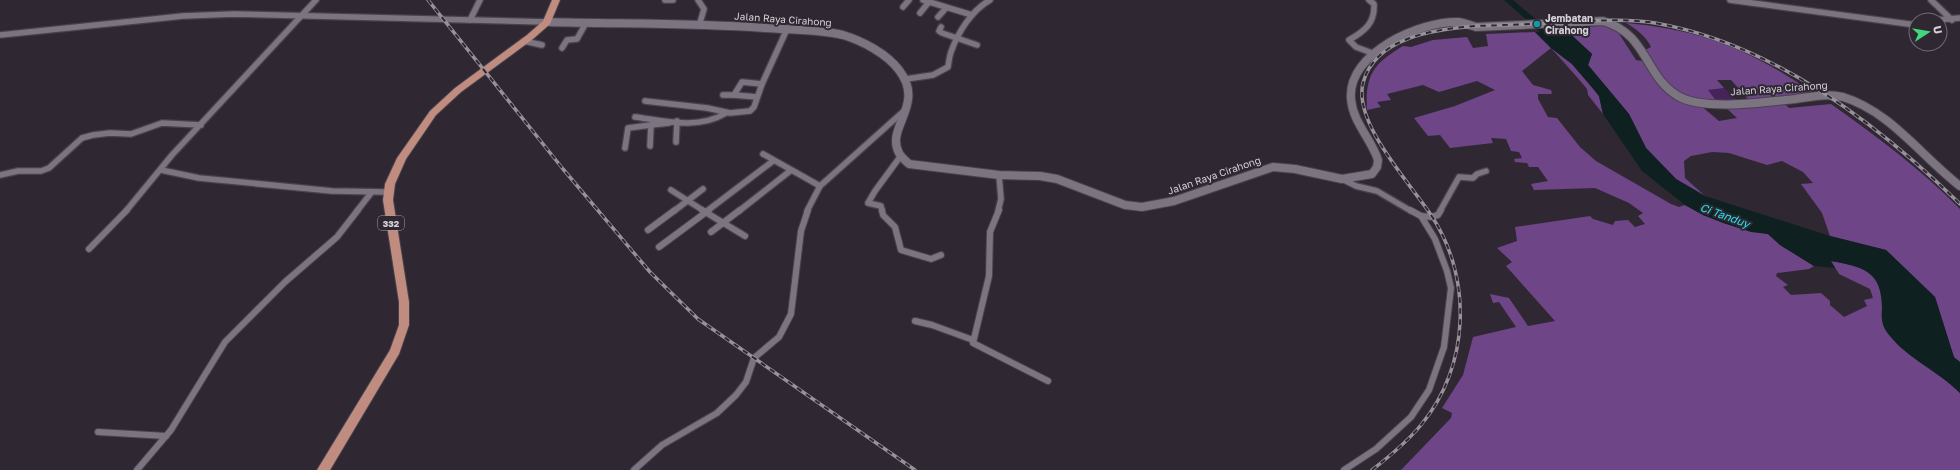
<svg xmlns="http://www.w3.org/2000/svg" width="1960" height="470" viewBox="0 0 1960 470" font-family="'Golos Text',sans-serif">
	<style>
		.green { fill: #46245a }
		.forest { fill: #6e4587 }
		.water { fill: #0f2020 }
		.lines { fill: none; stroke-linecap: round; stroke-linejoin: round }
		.river { fill: #0f2020; fill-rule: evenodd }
		.street-far1-casing { stroke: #48434b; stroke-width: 8 }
		.street-casing { stroke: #48434b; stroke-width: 8 }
		.secondary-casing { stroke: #48434b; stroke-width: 10 }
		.primary-casing { stroke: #48434b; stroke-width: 2 }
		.street-far1 { stroke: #7c7581; stroke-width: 5.5 }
		.street { stroke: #7c7581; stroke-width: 6 }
		.secondary { stroke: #7c7581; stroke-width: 8 }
		.primary { fill: #c08c7f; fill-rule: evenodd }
		.rail-casing { stroke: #97919a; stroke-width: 3.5 }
		.rail { stroke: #2f2833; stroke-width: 2; stroke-dasharray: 5.5; stroke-linecap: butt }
		.culture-dot { fill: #0f9aa8; stroke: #2f2833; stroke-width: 1.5 }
		.labels { text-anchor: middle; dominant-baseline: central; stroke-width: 4; stroke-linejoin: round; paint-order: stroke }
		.shield { fill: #2f2833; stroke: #a39ea6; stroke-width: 1 }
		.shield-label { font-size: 9px; font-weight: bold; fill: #d5d1d8 }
		.poi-label { font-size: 10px; font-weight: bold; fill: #d5d1d8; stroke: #2f2833; text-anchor: start }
		.street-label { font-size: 10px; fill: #d5d1d8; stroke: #2f2833 }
		.water-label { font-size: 11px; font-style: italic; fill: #1ee9ef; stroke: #2f2833 }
	</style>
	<rect width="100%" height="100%" fill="#2f2833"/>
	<polygon class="green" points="1724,88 1737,101 1717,102 1707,90"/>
	<g class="forest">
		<path d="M1626 23C1705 30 1752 51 1817 95L1749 100 1731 80H1717L1724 88 1708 90 1717 102 1688 99 1667 84 1643 51 1651 47C1646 36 1636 29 1626 23Z"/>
		<path d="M1609 25 1616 29 1636 60 1647 62 1662 84 1700 105 1719 121 1737 118 1723 105 1783 102 1789 108 1831 104C1876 136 1921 169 1960 209V362L1954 358 1935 297 1886 250 1830 236 1822 213 1801 184 1813 183 1803 172 1782 161 1767 165 1729 153 1712 152 1691 156 1684 161 1685 178 1705 196 1676 179 1646 148 1629 114 1588 65 1592 54 1565 29Z"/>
		<path d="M1535 32 1551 48 1572 64 1590 85 1599 96 1603 114 1588 95 1587 89 1576 76 1551 48 1522 71 1533 85 1551 90 1552 93 1551 94H1538V99L1548 117 1557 118 1580 147 1596 161 1671 204 1679 207 1685 205 1703 215 1751 231 1768 234 1780 245 1814 266 1809 269 1777 273 1776 276 1788 285 1783 287 1791 295 1821 293 1830 301V305L1844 317 1867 306 1864 300 1873 298 1870 289 1839 274 1831 261C1853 265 1878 268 1882 296 1883 306 1881 316 1884 327L1926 365 1947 380 1960 393V470H1401L1451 418 1452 413 1442 408 1463 375 1473 337 1516 327 1499 302 1493 303 1490 294 1509 298 1528 326 1555 321 1506 266 1512 262 1497 248 1517 241 1515 227 1590 216 1593 219 1613 225 1615 221 1628 220 1635 227 1645 224 1638 216 1643 213 1629 203 1595 188 1534 190 1531 184 1548 181 1538 167H1529L1527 163 1515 162 1514 159 1522 158 1519 152 1511 151 1506 139 1491 138 1493 143 1450 148 1440 135 1428 136 1414 118 1455 106 1495 90 1477 81 1439 92 1423 85 1387 94 1391 100 1377 102 1381 107 1367 110C1365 75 1373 64 1403 46L1411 47 1433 40 1467 37 1473 48 1488 46 1486 34Z"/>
	</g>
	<path class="water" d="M1565 29 1592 54 1588 65 1629 114 1646 148 1676 179 1705 196 1830 236 1886 250 1935 297 1954 357 1960 362V393C1938 371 1908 359 1889 335 1882 327 1881 318 1882 309 1882 271 1864 267 1831 261L1835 268 1814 266 1780 245 1768 234 1751 232 1723 223 1703 215 1685 205 1642 171 1603 114 1599 96 1590 85 1572 64 1551 48 1535 32Z"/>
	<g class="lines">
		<polygon class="river" points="1504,0 1513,0 1558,38 1558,42 1552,42"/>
		<defs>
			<g id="street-far1">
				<polyline points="665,0 673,0"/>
				<polyline points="698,0 704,9 699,26"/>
				<polyline points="923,0 972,15"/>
				<path d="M1369 0 1374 4C1375 23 1365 31 1349 40L1356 47 1372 53"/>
				<polyline points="1730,0 1916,25"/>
				<polyline points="1931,0 1952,20"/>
				<polyline points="903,7 909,0"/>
				<polyline points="920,13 929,2"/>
				<polyline points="938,17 946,8"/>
				<polyline points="470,20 547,22"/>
				<polyline points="1936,20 1960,18"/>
				<polyline points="941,27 939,31 942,33 977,45"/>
				<polyline points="0,35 183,16 234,14 470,20 480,0"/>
				<polyline points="524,41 542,45"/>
				<polyline points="562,48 567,40 577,39 586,23"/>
				<path d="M906 79 933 75 948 67C949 62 949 57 951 52 958 32 972 10 990 0"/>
				<polyline points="723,95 734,95 742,82 762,84"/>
				<polyline points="734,95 757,97"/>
				<polyline points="645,101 707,108 730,113 750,111 754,107 762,84 787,29"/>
				<path d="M635 117C665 121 698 130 726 113"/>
				<polyline points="676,142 677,121"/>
				<polyline points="650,146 651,125 669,123"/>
				<polyline points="625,148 628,128 651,125"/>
				<polyline points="763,154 820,186"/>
				<polyline points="161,170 199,178 332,191 387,192"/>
				<polyline points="0,175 18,171 41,171 49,168 82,138 93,135 110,133 131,134 162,123 201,125"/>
				<polyline points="1342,179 1356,186 1377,191 1411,211"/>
				<polyline points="671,190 704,211"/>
				<polyline points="126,211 172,155 316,0"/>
				<polyline points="357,211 371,193"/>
				<polyline points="674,211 703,189"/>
				<polyline points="707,211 773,161"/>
				<polyline points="739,211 790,171"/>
				<polyline points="807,211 820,186 905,110"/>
				<polyline points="882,211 881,206 868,203 875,191 900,157"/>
				<polyline points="998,211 1001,199 999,175"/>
				<polyline points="1440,211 1459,177 1473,178 1477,174 1486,171"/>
			</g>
			<g id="street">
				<polyline points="702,210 745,236"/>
				<polyline points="882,210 883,215 895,227 901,250 931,259 941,255"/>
				<polyline points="999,210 990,232 989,276 973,343 1048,381"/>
				<polyline points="1421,216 1431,217 1438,215 1441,210"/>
				<polyline points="648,230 675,210"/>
				<polyline points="711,232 740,210"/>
				<polyline points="659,247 709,210"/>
				<polyline points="89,249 127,210"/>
				<polyline points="915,321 932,325 973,340"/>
				<polyline points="98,432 166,436"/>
				<polyline points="137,470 171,430 225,342 285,282 337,237 358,210"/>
				<polyline points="634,470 662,445 717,413 736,395 746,382 754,358 779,337 791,314 801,231 808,210"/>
				<polyline points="1344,470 1376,449 1411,417 1429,390 1444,347 1451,288 1447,271 1435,239 1421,216 1410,210"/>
			</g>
			<path id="secondary" d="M547 22C620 24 693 23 765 28 791 30 818 29 843 35 863 41 887 54 899 70 926 105 885 127 899 153 901 157 906 161 909 164L999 175 1040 176 1057 179 1125 205 1142 207 1174 201 1273 167 1295 169 1342 179 1372 174 1377 167 1378 160C1371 138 1353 123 1351 99 1347 53 1420 21 1458 22 1465 23 1470 25 1476 27L1603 21C1648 34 1644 76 1678 96 1703 111 1766 102 1795 99 1810 97 1827 93 1843 97 1890 111 1922 157 1960 186"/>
			<polygon id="primary" points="552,0 560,0 550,24 533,39 461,92 436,115 406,159 395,184 393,200 409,302 409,325 399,354 330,470 317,470 390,350 399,325 399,302 383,200 385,184 397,158 430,111 455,88 527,35 543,21"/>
		</defs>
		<use href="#street-far1" class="street-far1-casing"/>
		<use href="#street" class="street-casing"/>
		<use href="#secondary" class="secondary-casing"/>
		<use href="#primary" class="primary-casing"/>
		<use href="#street-far1" class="street-far1"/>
		<use href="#street" class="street"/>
		<use href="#secondary" class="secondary"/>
		<use href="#primary" class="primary"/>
		<defs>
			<g id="rail">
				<polyline points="428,0 563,169 650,272 698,319 915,470"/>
				<path d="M1372 470C1390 456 1407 442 1421 425 1470 366 1473 278 1431 215 1410 183 1353 123 1363 83 1375 37 1436 29 1476 26 1504 25 1532 24 1560 23 1591 21 1624 18 1655 23 1771 43 1878 124 1960 204"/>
			</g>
		</defs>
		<use href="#rail" class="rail-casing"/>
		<use href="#rail" class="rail"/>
	</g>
	<circle class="culture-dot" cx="1537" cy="24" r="4"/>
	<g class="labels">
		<rect class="shield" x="378" y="216" width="26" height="14" rx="3"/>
		<g class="shield-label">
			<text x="391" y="223">332</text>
		</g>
		<g class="poi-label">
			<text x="1545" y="18">Jembatan<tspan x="1545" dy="12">Cirahong</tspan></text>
		</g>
		<g class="street-label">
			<text transform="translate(783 19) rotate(4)">Jalan Raya Cirahong</text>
			<text transform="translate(1779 88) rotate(-4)">Jalan Raya Cirahong</text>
			<text transform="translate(1214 175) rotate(-19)">Jalan Raya Cirahong</text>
		</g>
		<g class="water-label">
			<text transform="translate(1725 215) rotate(20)">Ci Tanduy</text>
		</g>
	</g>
	<g transform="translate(1928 32) rotate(78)"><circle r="19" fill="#2f2833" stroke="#716c75"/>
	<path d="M0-3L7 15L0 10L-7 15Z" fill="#42d77b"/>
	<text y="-6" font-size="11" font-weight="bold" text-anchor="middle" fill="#d5d1d8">U</text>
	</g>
</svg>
